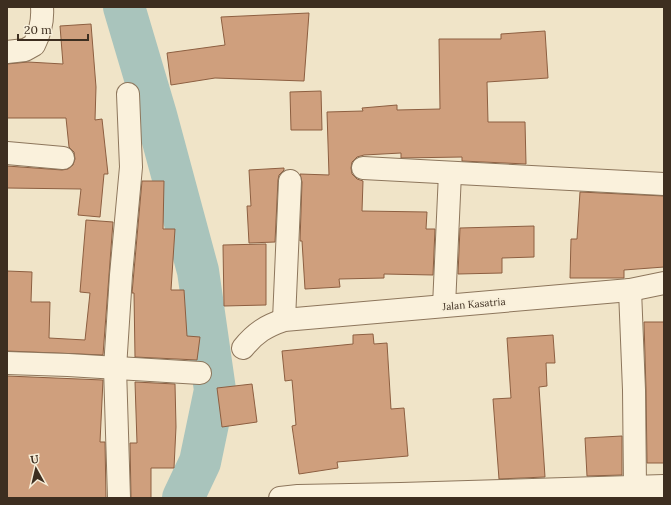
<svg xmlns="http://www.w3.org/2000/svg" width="671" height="505" viewBox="0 0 671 505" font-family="Lora,serif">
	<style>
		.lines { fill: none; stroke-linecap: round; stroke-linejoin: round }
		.river { stroke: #a9c4bc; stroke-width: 42 }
		.building { fill: #cf9f7d; stroke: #8d5f41 }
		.street-casing { stroke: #8d765c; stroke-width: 24 }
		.street { stroke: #faf1dc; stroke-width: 22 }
		.labels { text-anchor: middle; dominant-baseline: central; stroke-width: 3.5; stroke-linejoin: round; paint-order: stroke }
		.street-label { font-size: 10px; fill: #3d2e20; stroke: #f7eed8 }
	</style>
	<rect width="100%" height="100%" fill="#f0e4c8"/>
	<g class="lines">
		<polyline class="river" points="124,7 156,115 198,271 215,390 200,462 183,498"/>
	</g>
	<g class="building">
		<polygon points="309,13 304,81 215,78 171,85 167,53 225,45 221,17"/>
		<polygon points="91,24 96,87 95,120 102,119 108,174 104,174 100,217 78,215 81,189 7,188 7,166 62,170 68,169 73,165 75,159 74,152 69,147 66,118 7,118 7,64 28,62 63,64 60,26"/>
		<polygon points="545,31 548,78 487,82 488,122 525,122 526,164 462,161 462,157 401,158 401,153 364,155 357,157 352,162 351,168 352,174 357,179 363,181 362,211 427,212 426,229 435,229 433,275 384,274 384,278 339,279 340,287 305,289 302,241 300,241 302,182 300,174 329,175 327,112 363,111 362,108 397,105 397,110 440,109 439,39 501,39 501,34"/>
		<polygon points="321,91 322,130 291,130 290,92"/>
		<polygon points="284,168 284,170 279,175 278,180 275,242 249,243 247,206 251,206 249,170"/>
		<polygon points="142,181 164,181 163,229 175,229 171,290 184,290 187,336 200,337 197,360 135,357 134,293 132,293"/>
		<polygon points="580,192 664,196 664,267 624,270 624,278 570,278 571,239 577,239"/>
		<polygon points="86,220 113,222 103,355 7,351 7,271 32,272 31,302 50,302 49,338 85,340 90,293 80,292"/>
		<polygon points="534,226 534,257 502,258 502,273 458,274 460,228"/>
		<polygon points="266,244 266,305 224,306 223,245"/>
		<polygon points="644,322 664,322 664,463 647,463 646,390"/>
		<polygon points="373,334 374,344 387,343 391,409 404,408 408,456 337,462 338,468 299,474 292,426 296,425 292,380 285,381 282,351 353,344 353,335"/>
		<polygon points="553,335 555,363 546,363 547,386 539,387 545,477 499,479 493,399 511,398 507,338"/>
		<polygon points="7,376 103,380 100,442 105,442 106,498 7,498"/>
		<polygon points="135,382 175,384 176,427 174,468 151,468 151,498 131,498 130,443 137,443"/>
		<polygon points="252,384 257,422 222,427 217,388"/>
		<polygon points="622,436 622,475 587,476 585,438"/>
	</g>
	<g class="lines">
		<defs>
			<g id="street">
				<path d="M7 52 25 50 34 45C40 33 43 20 42 7"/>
				<polyline points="7,153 63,158"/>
				<polyline points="363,168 664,184"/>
				<polyline points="630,290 634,390 635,487"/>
				<polyline points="444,306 450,173"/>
				<polyline points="284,320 290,181"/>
				<path d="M243 348C255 333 266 326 284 320L630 290 664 283"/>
				<polyline points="7,363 68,365 200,373"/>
				<polyline points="119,498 115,368 121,275 131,167 128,94"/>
				<polyline points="280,498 298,496 401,494 664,486"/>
			</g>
		</defs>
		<use href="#street" class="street-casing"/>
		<use href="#street" class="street"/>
	</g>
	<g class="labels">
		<g class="street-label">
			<text transform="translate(474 304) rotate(-5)">Jalan Kasatria</text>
		</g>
	</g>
	<rect width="671" height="505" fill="none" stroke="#3d2e20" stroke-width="16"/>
	<g transform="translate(36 469) rotate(352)" stroke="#f7eed8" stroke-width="3" paint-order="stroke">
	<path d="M0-3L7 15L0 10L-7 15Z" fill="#3d2e20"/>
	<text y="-6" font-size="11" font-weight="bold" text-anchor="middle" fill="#3d2e20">U</text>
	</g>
	<path d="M18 34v6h70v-6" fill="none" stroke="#3d2e20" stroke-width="2"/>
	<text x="24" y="34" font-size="12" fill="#3d2e20" stroke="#f7eed8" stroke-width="3" paint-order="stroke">20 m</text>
</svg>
